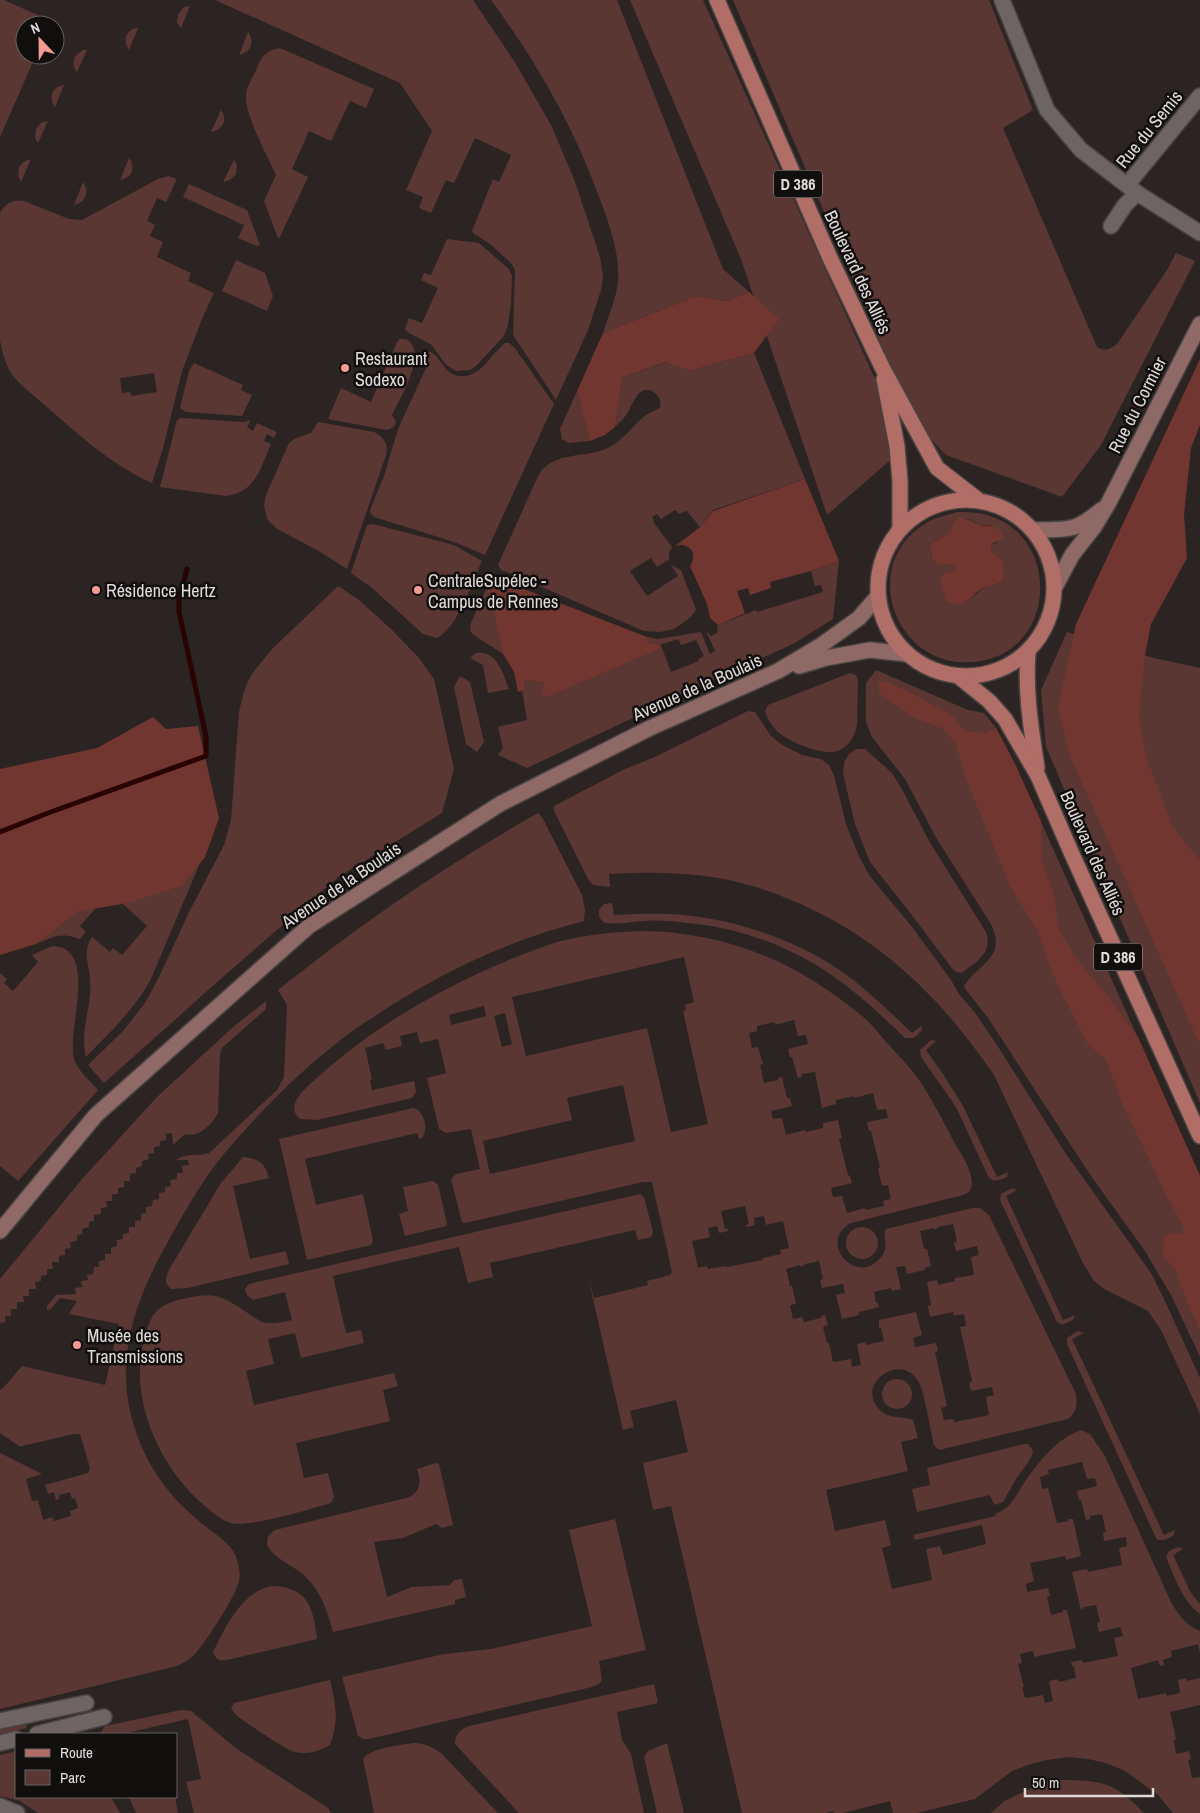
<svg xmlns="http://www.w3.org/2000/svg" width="1200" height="1813" viewBox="0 0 1200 1813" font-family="'Archivo Narrow',sans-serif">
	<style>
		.green { fill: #5a3732; fill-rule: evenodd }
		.forest { fill: #723630 }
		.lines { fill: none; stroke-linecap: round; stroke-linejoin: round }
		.stream { stroke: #290202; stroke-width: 5 }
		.street-casing { stroke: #484342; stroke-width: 18 }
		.secondary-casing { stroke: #484342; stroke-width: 18 }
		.primary-casing { stroke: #484342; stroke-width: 18 }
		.street { stroke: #6d6463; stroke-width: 15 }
		.secondary { stroke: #8e6965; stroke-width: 15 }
		.primary { stroke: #b06e67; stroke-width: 15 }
		.poi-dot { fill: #f59c92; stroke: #110e0e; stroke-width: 2 }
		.labels { text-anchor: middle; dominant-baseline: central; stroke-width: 5; stroke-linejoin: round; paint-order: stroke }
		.shield { fill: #110e0e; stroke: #a29e9d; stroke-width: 1 }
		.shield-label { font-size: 16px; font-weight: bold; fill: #e0dbda }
		.street-label { font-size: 18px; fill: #e0dbda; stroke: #110e0e }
		.poi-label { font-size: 18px; fill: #e0dbda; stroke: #110e0e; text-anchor: start }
	</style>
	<rect width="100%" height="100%" fill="#2b2423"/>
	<g class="green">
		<polygon points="0,0 4,0 51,21 50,25 25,25 25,55 36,55 0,137"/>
		<polygon points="215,0 473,0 516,64 551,125 574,179 600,257 603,277 601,290 588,330 556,400 513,335 515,270 511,263 490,244 474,234 472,231 493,179 499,182 511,155 475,138 454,183 446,180 431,213 419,208 423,197 406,190 432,131 400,83"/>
		<path d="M491 0H617L723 269 749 292 727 301 696 296 603 333C608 317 616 299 618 282 620 253 609 223 599 197 573 125 536 61 491 0Z"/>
		<polygon points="630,0 703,0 900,434 894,457 827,515 741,259"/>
		<path d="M733 0H989L1033 110 1003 128 1097 347C1105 352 1110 349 1117 344L1167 270 1176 253 1195 261 1101 445 1062 497 946 455 915 423Z"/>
		<polygon points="190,6 181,28 177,23 178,14 184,7"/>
		<path d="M138 28 129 50C122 40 126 29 138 28Z"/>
		<path d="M248 32C255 42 251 52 239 55Z"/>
		<path d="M280 48 374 89 366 108 350 101 331 141 309 131 292 169 308 177 280 237 278 238 264 201 276 175C268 158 246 116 246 99 245 89 252 79 256 70 261 57 266 50 280 48Z"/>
		<path d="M83 50H87L77 72C70 63 74 55 83 50Z"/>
		<path d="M64 85 55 107C48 97 52 87 64 85Z"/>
		<path d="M221 110C228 119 223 130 211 132Z"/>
		<polygon points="48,121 38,143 35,138 36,129 42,122"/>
		<path d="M129 158C136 168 132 178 120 180Z"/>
		<polygon points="31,159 21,182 18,176 19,167 25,161"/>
		<polygon points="234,160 237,165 236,174 230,180 223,182"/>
		<path d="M168 176 177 179 166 202 157 198 147 221 155 225 150 236 163 242 157 257 191 273 188 281 214 293 202 319 182 371 163 448 152 483C112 465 80 436 47 407 35 396 20 386 11 373 5 363 2 351 0 340V213C5 203 14 199 24 201L69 219 82 220 158 179ZM154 373 157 392 131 396 130 392 122 393 120 378Z"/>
		<path d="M83 182C90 192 85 203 74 205Z"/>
		<polygon points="189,184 247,210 260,245 257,246 238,238 244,225 183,197"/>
		<polygon points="447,239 479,243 509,269 512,276 511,303 508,325 504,336 476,366 470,370 456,371 445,364 432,345 409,333 405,329 409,318 422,323 438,288 421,280 424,273 431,275"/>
		<polygon points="236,260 265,273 273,296 267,311 222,291"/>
		<path d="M400 339H406C429 351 400 399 392 415L396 422 394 427 387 430 328 419 341 388 371 402 397 342Z"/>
		<path d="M505 343H509L514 347 554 404 485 555 454 542 374 517 371 514 370 510 384 476 398 429 426 368 419 363V355L423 351C441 349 440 373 459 376 480 379 491 354 505 343Z"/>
		<path d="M754 353 805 479 713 510 700 527 687 511 679 514 675 510 661 519 657 514 652 517 654 523 672 547 669 553V562L668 560 657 567 651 558 630 571 647 596 678 576 671 565 681 570 696 610 691 617 674 629 660 632 644 631 507 572 501 570 498 565 538 476C553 450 585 459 608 448 623 441 633 425 646 415 650 412 656 410 660 408 661 402 660 397 655 393 638 381 633 406 626 415 623 420 619 423 615 427L623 377 667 362 689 371Z"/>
		<polygon points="194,363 243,385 241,390 252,395 242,416 186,412 180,408 189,371"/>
		<polygon points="577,391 590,441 568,443 562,439 560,429"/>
		<path d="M181 418 244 422 251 420 247 427 253 431 257 423 277 432 274 438 267 434 264 441 271 444C260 469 256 492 226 496L160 487 177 420Z"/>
		<path d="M318 422 374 432C384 437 389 444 386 455L347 569 317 550 277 529 267 519 264 505 266 495 289 443 294 439 311 433Z"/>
		<path d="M957 512C967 512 977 512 987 515 1061 536 1057 648 981 661 897 676 854 564 928 522 937 517 947 515 957 512ZM966 518C974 522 982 527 991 525L997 543 991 544V551L1003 561 999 584 986 586 966 602 954 563 939 565 932 559 930 544 949 533Z"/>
		<path d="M373 524 454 545 482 561C472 583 459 626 437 638L423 634 372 588 351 573 367 525Z"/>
		<polygon points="839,561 833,619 793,644 711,681 527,768 498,755 503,748 498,727 527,720 522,691 526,690 524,680 544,683 593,676 662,648 671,672 699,661 698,659 704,656 696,640 681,645 678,639 660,645 648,642 647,637 658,639 701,632 710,654 715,651 706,631 711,636 717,633 718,625 756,610 757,612 823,592 821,585 815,586 811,571"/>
		<polygon points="338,586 359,600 391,629 419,658 434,679 454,769 442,813 337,878 224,976 104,1083 88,1065 123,1031 145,1003 160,975 189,912 224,845 231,820 239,712 244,691 251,675 272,649"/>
		<path d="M487 587 503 654C497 649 473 636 471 632 470 629 470 626 471 623Z"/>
		<polygon points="1067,632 1154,658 1200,668 1200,1103 1046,747 1041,690"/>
		<path d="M476 653C497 650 503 673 509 689L488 693 483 665 470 658Z"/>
		<path d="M876 670 968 710 984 713 996 728 1015 764 1200 1176V1357L1172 1297 1145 1251 1091 1176 988 1018 966 990 964 986C980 962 1007 957 991 924L938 841 905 779 872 737 866 722V683Z"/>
		<path d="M850 673 856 675 858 680 857 724C856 734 849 747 838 751 822 756 788 742 777 731 771 725 767 718 765 711L768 705Z"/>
		<polygon points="460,676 470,682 484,742 477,752 466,744 454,687"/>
		<path d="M748 711 755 712 771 736 781 744 802 755 821 759 829 765 834 775 846 824 859 856 869 875 912 927 951 980 959 994 976 1014 997 1045 1064 1151 1151 1273 1164 1299 1200 1378V1414L1161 1330 1148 1311 1104 1289 1094 1281 1083 1263 994 1075C943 1001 887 944 805 906 777 893 748 883 718 878 682 872 646 872 609 874L610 887 593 885 588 879 554 811V806L625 769 655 757Z"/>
		<path d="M856 749H865L892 773 903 791 929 841 986 932C993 953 977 961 962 973L956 972 951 967 908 910 870 862 855 824 843 774 844 763 849 754Z"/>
		<path d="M538 813 542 817 582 895 585 910 584 921C512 939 444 971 381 1012 371 1019 360 1025 351 1032 304 1067 261 1110 224 1154 203 1179 186 1209 170 1238 141 1289 117 1345 129 1406 135 1436 148 1466 168 1490 178 1503 196 1519 209 1529 224 1541 237 1548 239 1569 240 1574 240 1580 238 1584 234 1599 205 1643 194 1655 189 1659 183 1664 177 1666L0 1709V1453L42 1474 26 1479 32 1501 38 1500 43 1520 52 1517 54 1521 71 1516 70 1511 78 1508 75 1498 72 1499 70 1492 59 1495V1499L56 1500 54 1492 48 1494 45 1485 88 1473 90 1468 80 1434H74L22 1446H19L0 1433V1390L4 1387 22 1366 105 1385 119 1324 69 1314 77 1301 60 1298 50 1310 47 1309V1306L56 1295 76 1294 75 1288 82 1287 81 1281 88 1280 87 1275 93 1274 94 1267H99V1261L105 1260V1254H111V1248L117 1246V1240L123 1239V1234L129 1233V1227H135V1221L141 1220V1214L146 1213V1207L152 1206 153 1200 159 1199V1193L165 1192V1187L171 1186 170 1180 177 1179V1173H183L182 1166 189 1165 188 1160H176C189 1152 196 1157 209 1153L277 1090 284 1077 287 1005 278 990C360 924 446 865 538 813Z"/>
		<path d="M200 863 150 981C133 1011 109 1033 86 1057 79 1031 93 1005 90 979 89 962 82 953 92 937L110 952 113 948 122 955 147 926 123 904 182 886Z"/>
		<path d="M612 903 614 915C637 914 659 913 683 915 728 919 777 934 817 956 851 974 885 1007 912 1033L921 1026 922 1030 914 1038H905C882 1016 859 994 833 976 791 947 738 927 687 923 674 921 659 920 645 921 632 921 616 926 603 922L599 917V910L604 904Z"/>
		<path d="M96 908 80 926 86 932 80 939C76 938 72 936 68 936 57 934 46 940 36 944L80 911Z"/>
		<path d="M642 931C726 932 797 962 861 1015 871 1023 879 1034 887 1043 897 1054 908 1065 917 1077 931 1097 942 1119 953 1140 960 1153 979 1178 969 1192L963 1195 851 1223C815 1242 860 1291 883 1254 889 1246 882 1236 886 1229L972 1208H980L989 1215 1076 1394C1077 1404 1077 1412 1068 1419L939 1450 934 1445C930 1430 925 1392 918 1381 900 1351 854 1385 880 1410 890 1420 901 1415 913 1420L918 1438 901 1442 908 1471 826 1490 835 1531 885 1520 891 1545 882 1548 892 1589 932 1580 926 1549 940 1546 943 1555 986 1544 982 1525 915 1540 913 1535 996 1516 995 1514C1012 1508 1017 1493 1026 1480 1040 1460 1058 1438 1081 1430L1090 1434 1105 1456 1170 1600C1177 1613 1185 1625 1200 1631V1653L1198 1644 1171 1651 1172 1657 1163 1660 1164 1665 1160 1666 1158 1660 1131 1668 1138 1699 1166 1693 1167 1696 1180 1693 1178 1680 1186 1678 1187 1681 1200 1678V1705L1170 1712 1176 1739 1174 1740 1176 1754 1189 1751 1191 1759 1188 1760 1192 1778 1200 1777V1813H1173L1158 1795 1125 1771 1106 1763 1088 1759 1069 1757 1047 1760 1028 1765 1012 1771 975 1799 917 1813H893L890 1801 843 1813H834L833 1811 825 1813H742L671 1506 653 1510 643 1463 688 1452 676 1400 630 1411 634 1427 623 1430 588 1277 594 1298 648 1285 647 1281 670 1275 672 1272 652 1182H643L465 1223 462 1222 451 1179 456 1174 480 1169 471 1129 446 1133 439 1129 427 1078 446 1073 438 1039 420 1043 417 1032 400 1036 402 1046 386 1050 383 1043 365 1048 372 1079 370 1080 372 1090 414 1081 416 1092 412 1098 317 1120 300 1119C283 1105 308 1086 318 1077 383 1018 466 974 548 945 577 935 612 932 642 931ZM684 957 694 1002 685 1005 686 1010 683 1011 708 1124 671 1132 647 1028 526 1056 512 997ZM484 1006 486 1016 451 1025 449 1015ZM505 1013 512 1044 502 1047 494 1016ZM794 1020 798 1036 806 1035 808 1044 788 1049 790 1057H792L798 1078 802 1077V1074L815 1072 822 1108 836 1104V1100L854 1096V1098L873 1093 877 1110 886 1109 888 1118 867 1122 869 1131H871L880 1167 878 1169 882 1186 888 1185 891 1199 883 1201 884 1206 866 1210 865 1208 847 1213 842 1196 833 1197 831 1188 852 1183 850 1176 848 1175 839 1139 842 1138 838 1120 823 1123V1128L806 1132 805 1130 786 1135 782 1118 773 1119 771 1111 792 1106 790 1098H787L782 1077 778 1078V1080L764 1083 760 1065 763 1064 758 1047 752 1048 749 1033 757 1031V1026L774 1022 775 1025ZM623 1085 635 1141 490 1174 483 1141 572 1120 567 1098ZM745 1206 749 1224 746 1225V1227L755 1225 754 1218 764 1216 766 1225 783 1221 789 1248 780 1250 781 1254 763 1258V1260L727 1267 726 1266 708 1269 707 1266 698 1268 692 1241 710 1237 708 1228 717 1226 719 1233 728 1231V1229H725L721 1211ZM953 1224 957 1241 954 1243 956 1251 977 1246 979 1255 971 1257 974 1275 955 1278V1281L938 1285 937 1280 927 1282 931 1305 928 1306 930 1317 953 1312 954 1316 964 1314 966 1326 960 1327 972 1381 969 1383 971 1391 992 1387 994 1395 986 1397 989 1415 955 1422 953 1419 944 1420 941 1408 947 1406 935 1352 938 1351 936 1343 915 1347 913 1338 922 1335 916 1312 879 1320V1328H881L884 1341 866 1345 865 1342 857 1344 861 1365 852 1367 851 1359 833 1362 829 1343H827L823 1327 828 1325 825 1315 821 1316V1318L804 1322 802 1317 793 1319 790 1306 796 1303 792 1286H790L786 1269 800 1265 801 1267 805 1264 819 1261 823 1279 820 1280 822 1288 843 1284 845 1293 836 1295 842 1319 859 1315V1312L879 1307 878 1303H876L874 1292 891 1288 892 1291 901 1289 896 1267 905 1266 907 1274 925 1270 924 1268 931 1266 927 1249H924L920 1231 934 1228 935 1230 939 1227ZM1082 1462 1087 1479 1095 1478 1097 1486 1077 1491 1079 1500H1081L1086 1520 1090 1519V1516L1102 1514 1106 1532 1103 1533 1104 1541 1126 1537 1127 1546 1119 1548 1122 1565 1088 1572 1087 1569 1072 1572 1081 1610 1084 1607 1096 1605 1100 1622 1097 1623 1099 1632 1120 1627 1123 1636 1114 1638 1118 1656 1083 1663 1082 1660 1071 1662 1072 1666H1074L1076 1678 1059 1682 1057 1679 1049 1681 1053 1701 1045 1703 1043 1695 1025 1698 1022 1687H1024L1018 1664 1022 1663 1020 1654 1033 1651 1034 1657 1076 1648 1067 1610H1063V1612L1051 1615 1047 1597 1050 1596 1048 1588 1027 1592 1026 1584 1034 1581 1030 1563 1065 1556 1066 1560 1081 1556 1073 1519H1068V1521L1057 1523 1048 1488 1042 1489 1040 1477 1049 1474 1048 1470Z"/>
		<path d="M52 946C100 947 66 1030 74 1059 78 1071 90 1081 98 1090L18 1181 0 1166V973L7 979 4 983 13 991 38 962 32 955Z"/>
		<path d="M266 1001V1009L222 1048 220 1054 218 1113C215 1120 204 1132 196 1134 193 1135 188 1134 184 1135L173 1145 172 1133 166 1134V1140L160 1141V1146L154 1147V1153L148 1154 149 1159 142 1161V1166L136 1168V1173L130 1174V1181H124V1187L118 1188V1194H112V1201H106L107 1207 101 1208V1214L94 1215V1221L89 1222V1227L82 1229 83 1234 77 1235V1241L70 1242 71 1248 65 1249V1255L59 1256V1262H52L53 1269H47V1275L41 1276V1281L35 1282 36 1289H29V1296H23L24 1302H17V1309H11V1316H5V1322L0 1323V1279L83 1178 157 1097 233 1027Z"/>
		<path d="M931 1040 936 1041 926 1050 943 1074 963 1106 997 1177 1008 1172 1007 1177C999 1180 994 1184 988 1176L956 1107 921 1057 920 1050Z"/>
		<path d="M413 1108C424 1109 429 1130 422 1138L419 1139 417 1133 305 1159 316 1205 363 1194 373 1240 371 1245 307 1260 279 1139Z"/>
		<path d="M243 1157C258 1159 265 1162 269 1178L233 1186 250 1259 286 1251 289 1264 188 1288 171 1289C163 1283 166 1276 170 1268L221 1183Z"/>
		<polygon points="433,1181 438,1185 447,1223 446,1226 405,1236 399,1214 408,1211 403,1187"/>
		<polygon points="1012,1188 1017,1190 1006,1196 1063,1320 1075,1315 1073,1320 1062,1325 1057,1322 1000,1200 1001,1194"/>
		<path d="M640 1194 644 1197 653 1232 651 1237 638 1240 635 1230 490 1263 493 1277 468 1283 459 1247 333 1276 346 1333 361 1330 364 1343 301 1358 295 1333 268 1339 274 1364 246 1371 254 1405 394 1373 398 1386 383 1390 390 1421 296 1443 304 1478 328 1473 334 1497 331 1503C311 1509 248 1528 231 1523 221 1520 213 1513 205 1506 160 1469 128 1399 144 1340 151 1314 155 1306 182 1299 193 1297 205 1294 216 1296 232 1300 247 1314 262 1322 272 1325 282 1322 292 1320L285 1292 253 1300 247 1295 245 1289 249 1284Z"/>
		<circle cx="862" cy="1243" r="16"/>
		<polygon points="1078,1331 1084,1333 1072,1339 1164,1535 1175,1530 1173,1536 1164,1540 1158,1540 1156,1538 1067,1344 1067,1338"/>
		<circle cx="897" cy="1394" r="15"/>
		<polygon points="1024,1444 1028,1444 1032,1449 1033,1453 1029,1461 1016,1479 1003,1502 994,1505 990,1495 917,1512 912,1489 930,1485 927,1468"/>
		<path d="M436 1463 439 1464 453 1525 442 1528 436 1524 403 1538 374 1542 387 1597 412 1587 450 1585 454 1580 462 1579 466 1597 455 1600V1604L333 1632C326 1607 320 1588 300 1572 289 1564 273 1557 267 1545L268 1536 275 1530 410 1497C421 1490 421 1481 417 1469Z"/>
		<polygon points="615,1519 646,1650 599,1661 602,1680 599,1684 592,1687 369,1739 363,1739 358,1736 342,1677 444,1654 491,1649 592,1626 569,1530"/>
		<path d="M1178 1547 1183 1549 1173 1555 1191 1593 1200 1604V1614C1183 1602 1174 1576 1166 1557L1169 1551Z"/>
		<path d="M273 1586C309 1588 313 1608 317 1639L227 1660C219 1661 216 1660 213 1652 225 1627 243 1590 273 1586Z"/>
		<path d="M330 1680C336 1705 339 1720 330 1745 320 1751 307 1755 295 1752 285 1750 249 1724 238 1717L231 1709 234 1703Z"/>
		<path d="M654 1684 658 1703 617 1712 622 1740 631 1754 644 1813H519L455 1744C455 1734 460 1730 469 1726Z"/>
		<polygon points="181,1710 191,1711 237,1749 328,1808 331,1813 194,1813 186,1782 201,1779 188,1719 122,1734 100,1734 105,1726"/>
		<polygon points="26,1723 27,1728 0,1734 0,1729"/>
		<path d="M414 1743C425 1743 432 1747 441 1753L498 1813H374L363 1759C370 1748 401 1745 414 1743Z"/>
		<polygon points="667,1743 684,1813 657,1813 644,1757 648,1751"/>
		<polygon points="16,1751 16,1797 111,1797 120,1813 38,1813 20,1801 0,1796 0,1755"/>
		<path d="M1049 1780C1068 1780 1089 1779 1107 1785 1121 1790 1134 1803 1144 1813H991L1006 1800Z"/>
		<polygon points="129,1797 175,1797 178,1813 136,1813"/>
	</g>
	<g class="forest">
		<polygon points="749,292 779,319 754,353 689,371 666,362 623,377 615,427 605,435 590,441 577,391 603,333 696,296 727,301"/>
		<polygon points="1200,359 1200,425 1191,448 1184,515 1187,558 1151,624 1145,655 1139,717 1146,757 1173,828 1200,860 1200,1045 1070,756 1058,708 1076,624"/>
		<path d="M805 479 839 561 811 571 770 582 771 588 750 595 748 588 737 591 745 613 718 625 710 618 707 604 690 566C699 553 688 540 674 547L700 527 713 511Z"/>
		<path d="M960 517C969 518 976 525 985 526 989 526 993 525 997 528 1001 531 1002 534 1003 539L991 544V551L1003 561V580C998 586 992 584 985 587 969 595 970 608 947 602L940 581 944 574 955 571 954 564 939 565 932 559 930 544 949 533 955 521Z"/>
		<polygon points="499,583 511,584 647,637 648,642 660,645 662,648 546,697 542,694 544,683 524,680 526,690 518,692 514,672 503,654 487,587 489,584"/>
		<polygon points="879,681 887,682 907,691 953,716 964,731 984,733 996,728 1015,764 1041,821 1042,860 1054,895 1059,930 1078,961 1106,994 1138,1037 1200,1176 1200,1330 1186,1299 1176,1271 1163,1255 1164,1235 1182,1233 1184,1227 1168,1199 1123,1105 1106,1059 1088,1045 1056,982 1037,930 1010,886 966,779 956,745 944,729 915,718 879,693"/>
		<polygon points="153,717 166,729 198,726 219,818 205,857 182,886 128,903 80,911 36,944 0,955 0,769 97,748"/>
	</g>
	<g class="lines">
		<polyline class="stream" points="0,832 48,813 206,756 206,736 179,612 179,599 187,569"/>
		<defs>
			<g id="street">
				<polyline points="1002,0 1047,110 1081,150 1137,193 1200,233"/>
				<polyline points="1127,185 1200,96"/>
				<polyline points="1111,226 1125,205 1137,193"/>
				<polyline points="0,1721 86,1703"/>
				<polyline points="37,1734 104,1717"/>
				<polyline points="0,1743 16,1739"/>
				<polyline points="0,1806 17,1813"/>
			</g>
			<g id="secondary">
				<path d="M1034 530C1067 529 1074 533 1101 510"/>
				<polyline points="1055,587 1072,555 1094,527 1108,504 1200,324"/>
				<polyline points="799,666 826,658 870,650 907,654"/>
				<polyline points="0,1231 96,1115 309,926 500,804 650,728 778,671 820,646 859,618 878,596"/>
			</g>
			<g id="primary">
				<polyline points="717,0 830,258 882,367 937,468 977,499"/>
				<polyline points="884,379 897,446 900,481 900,528"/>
				<circle cx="966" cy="588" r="88"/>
				<path d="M1028 652C1025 693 1031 727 1037 768"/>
				<polyline points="958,676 989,701 1005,719 1038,776 1071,852 1200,1136"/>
			</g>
		</defs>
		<use href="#street" class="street-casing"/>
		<use href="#secondary" class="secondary-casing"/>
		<use href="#primary" class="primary-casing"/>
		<use href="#street" class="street"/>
		<use href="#secondary" class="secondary"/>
		<use href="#primary" class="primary"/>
	</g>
	<g class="poi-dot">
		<circle cx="345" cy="368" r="5"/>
		<circle cx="96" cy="590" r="5"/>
		<circle cx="418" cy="590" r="5"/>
		<circle cx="77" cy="1345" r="5"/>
	</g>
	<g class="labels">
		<g class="shield">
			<rect x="774" y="170.5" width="48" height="27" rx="4"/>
			<rect x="1094" y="943.5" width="48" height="27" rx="4"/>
		</g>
		<g class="shield-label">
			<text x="798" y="184">D 386</text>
			<text x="1118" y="957">D 386</text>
		</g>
		<g class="street-label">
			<text transform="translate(1149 129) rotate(-51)">Rue du Semis</text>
			<text transform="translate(858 272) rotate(65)">Boulevard des Alliés</text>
			<text transform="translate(1137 405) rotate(-63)">Rue du Cormier</text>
			<text transform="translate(697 687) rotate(-24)">Avenue de la Boulais</text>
			<text transform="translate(1093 853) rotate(66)">Boulevard des Alliés</text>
			<text transform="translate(341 885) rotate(-34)">Avenue de la Boulais</text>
		</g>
		<g class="poi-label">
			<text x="355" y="358">Restaurant<tspan x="355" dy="21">Sodexo</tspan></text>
			<text x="428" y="580">CentraleSupélec -<tspan x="428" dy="21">Campus de Rennes</tspan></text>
			<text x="106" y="590">Résidence Hertz</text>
			<text x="87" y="1335">Musée des<tspan x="87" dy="21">Transmissions</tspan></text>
		</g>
	</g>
	<rect x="15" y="1733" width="162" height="65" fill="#110e0e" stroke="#646060"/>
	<rect x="25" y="1749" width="25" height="8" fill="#b06e67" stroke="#646060"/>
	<text x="60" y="1758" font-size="15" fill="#e0dbda">Route</text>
	<rect x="25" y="1770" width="25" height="15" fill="#5a3732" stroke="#646060"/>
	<text x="60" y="1783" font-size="15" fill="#e0dbda">Parc</text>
	<g transform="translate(40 40) rotate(338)"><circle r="24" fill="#110e0e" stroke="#646060"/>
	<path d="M0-4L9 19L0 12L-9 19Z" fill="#f59c92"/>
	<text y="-8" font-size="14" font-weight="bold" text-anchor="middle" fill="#e0dbda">N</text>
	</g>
	<path d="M1025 1788v8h128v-8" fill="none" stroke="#e0dbda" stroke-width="2.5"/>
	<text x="1032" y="1788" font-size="15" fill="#e0dbda" stroke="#110e0e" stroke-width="4" paint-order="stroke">50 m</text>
</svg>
